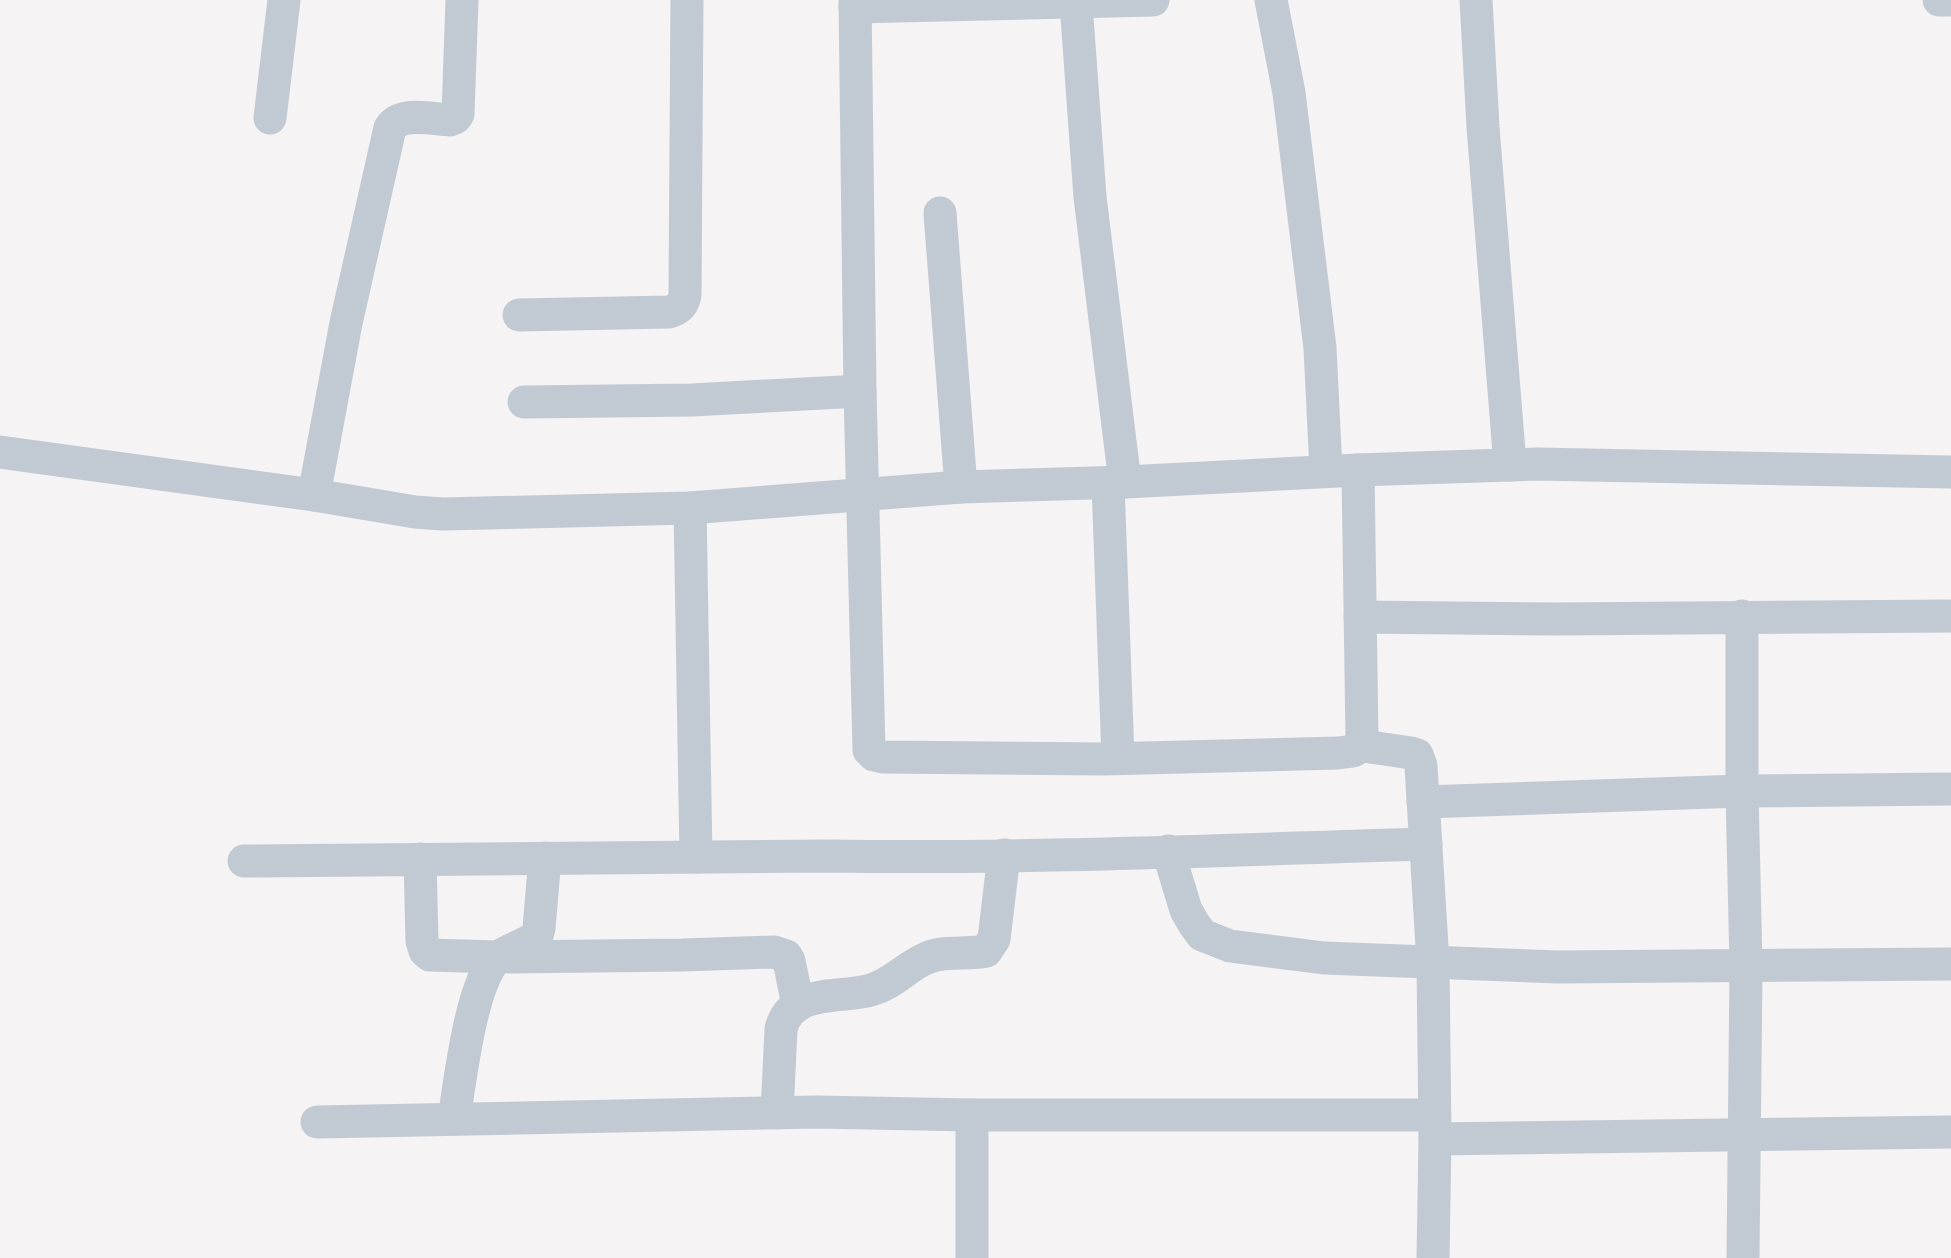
<svg xmlns="http://www.w3.org/2000/svg" width="1951" height="1258" viewBox="0 0 1951 1258" font-family="Jost,sans-serif">
	<style>
		.lines { fill: none; stroke-linecap: round; stroke-linejoin: round }
		.minor { stroke: #c1cad2; stroke-width: 33 }
	</style>
	<rect width="100%" height="100%" fill="#f5f3f3"/>
	<g class="lines">
		<g class="minor">
			<polyline points="855,0 860,391 869,750 874,755 883,757 1104,759 1338,753 1353,751 1364,744"/>
			<polyline points="1271,0 1289,93 1320,348 1326,471"/>
			<polyline points="1476,0 1483,127 1510,465"/>
			<polyline points="1939,0 1951,0"/>
			<polyline points="1076,3 1090,197 1125,482"/>
			<polyline points="855,7 1153,0"/>
			<polyline points="270,118 284,0"/>
			<polyline points="940,213 961,487"/>
			<path d="M519 315 669 312C679 309 683 305 685 295L687 0"/>
			<polyline points="524,402 692,400 860,391"/>
			<polyline points="0,452 314,495 415,512 443,514 690,508 961,487 1125,482 1358,470 1537,464 1951,472"/>
			<polyline points="1358,470 1362,740 1364,744 1370,747 1411,753 1417,755 1421,766 1433,963 1435,1139 1433,1258"/>
			<polyline points="1108,483 1118,758"/>
			<path d="M314 495 346 323 390 128C401 111 432 119 450 120L455 118 458 114 462 0"/>
			<polyline points="690,508 696,857"/>
			<polyline points="1742,616 1742,791 1746,966 1743,1258"/>
			<polyline points="1360,617 1557,619 1951,616"/>
			<polyline points="1423,802 1742,791 1951,789"/>
			<polyline points="1168,851 1186,910 1194,924 1202,935 1230,946 1324,958 1558,967 1951,964"/>
			<polyline points="420,859 422,941 425,951 430,955 497,957 683,955 774,952 786,956 789,961 798,1005"/>
			<path d="M244 861 829 856C1028 859 1227 850 1426 844"/>
			<path d="M777 1113 781 1029C791 988 840 999 871 990 893 984 907 966 927 958 944 950 967 955 986 951L994 939 1004 855"/>
			<polyline points="972,1115 972,1258"/>
			<path d="M454 1119C460 1081 471 984 496 959 507 949 525 946 537 936L539 928 545 858"/>
			<polyline points="317,1122 817,1112 972,1115 1434,1115"/>
			<polyline points="1435,1139 1951,1132"/>
		</g>
	</g>
</svg>
